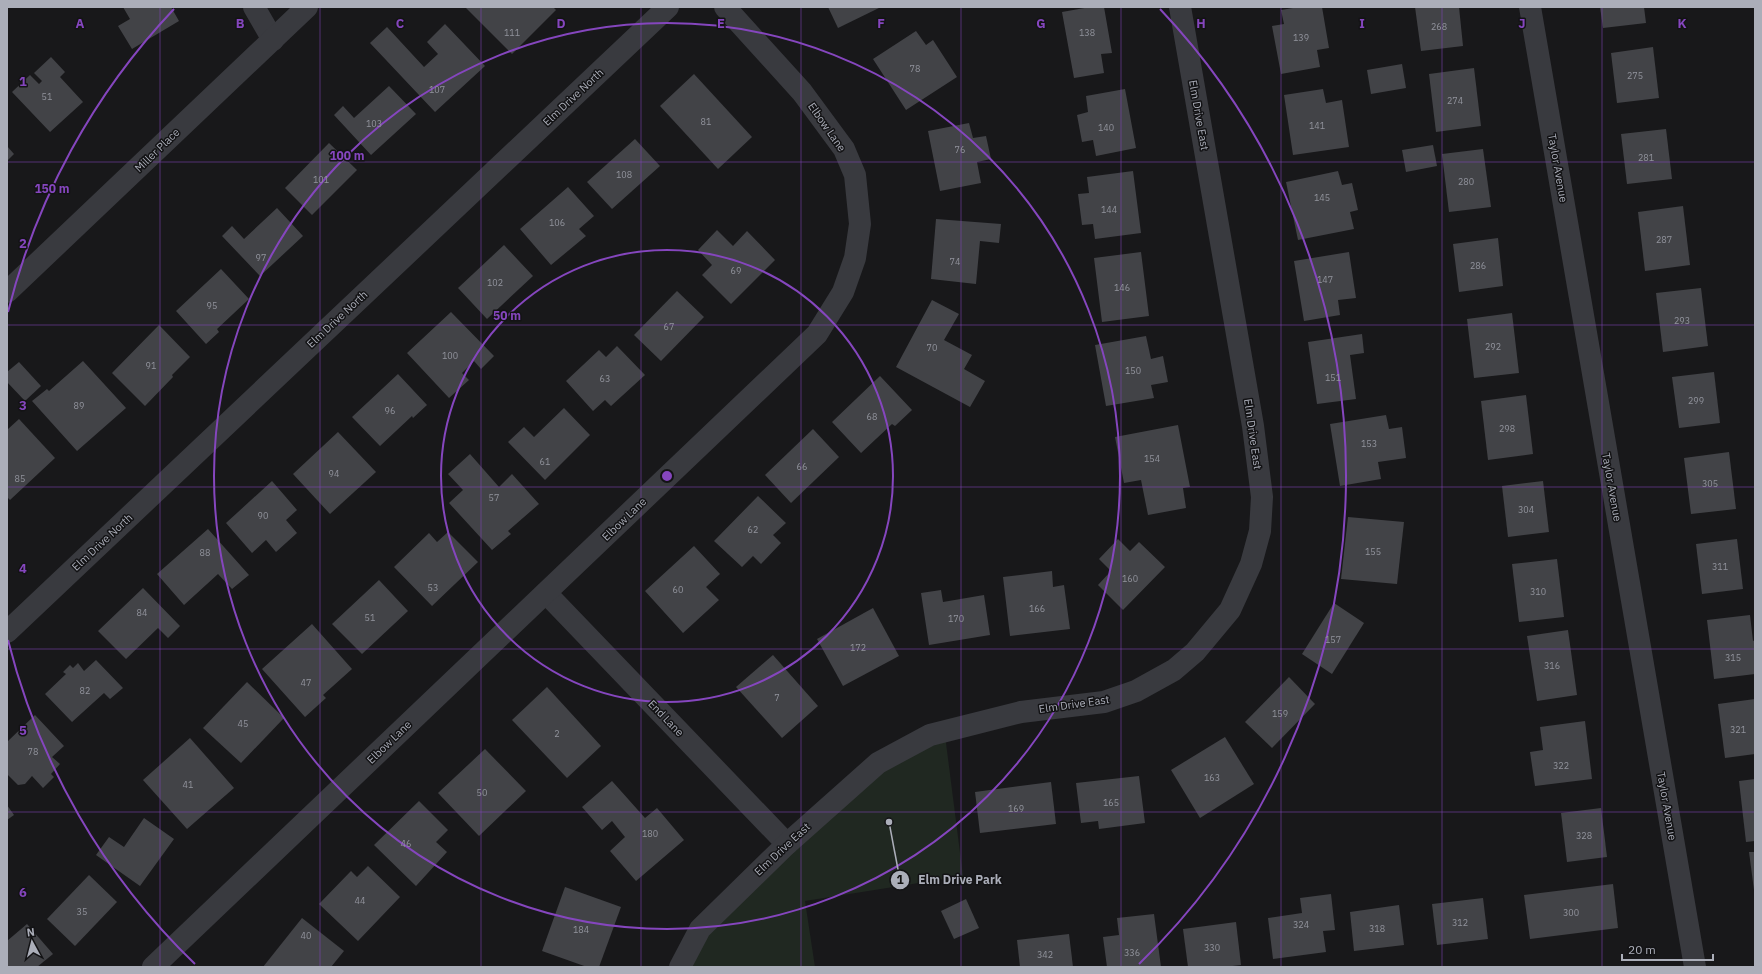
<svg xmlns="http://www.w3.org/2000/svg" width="1762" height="974" viewBox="0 0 1762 974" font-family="'IBM Plex Sans',sans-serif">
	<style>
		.green { fill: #202821 }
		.building { fill: #424347 }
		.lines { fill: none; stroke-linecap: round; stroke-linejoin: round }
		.street { stroke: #393a3f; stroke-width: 22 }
		.grid { fill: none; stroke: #8546be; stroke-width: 1; stroke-opacity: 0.55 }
		.ring { fill: none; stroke: #8546be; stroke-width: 2 }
		.labels { text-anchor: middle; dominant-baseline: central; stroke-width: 3; stroke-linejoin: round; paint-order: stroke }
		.number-label { font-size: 9px; fill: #91939c }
		.street-label { font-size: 11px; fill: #abaeb9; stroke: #131315 }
		.grid-label { font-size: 13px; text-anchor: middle; font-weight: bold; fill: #8546be; stroke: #131315; stroke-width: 3; stroke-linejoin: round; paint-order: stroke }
		.centre { fill: #8546be; stroke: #131315; stroke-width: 2 }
		.ring-label { font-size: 12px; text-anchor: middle; font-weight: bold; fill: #8546be; stroke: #131315; stroke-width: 3; stroke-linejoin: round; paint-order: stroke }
		.leader { fill: none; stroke: #abaeb9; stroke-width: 1.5 }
		.callout-dot { fill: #abaeb9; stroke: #131315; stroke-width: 1.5 }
		.mark-label { font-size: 12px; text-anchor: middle; font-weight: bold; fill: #111 }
		.callout-label { font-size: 12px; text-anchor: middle; font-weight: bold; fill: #abaeb9; stroke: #131315; stroke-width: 3; stroke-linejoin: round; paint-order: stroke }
	</style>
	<rect width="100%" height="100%" fill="#18181a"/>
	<polygon class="green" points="945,735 963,876 805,901 815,967 688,967 703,933 879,768"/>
	<g class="building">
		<polygon points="123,7 171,7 179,21 132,49 118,26 130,19"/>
		<polygon points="465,7 553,7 556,10 512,54"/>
		<polygon points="828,7 881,7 838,28"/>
		<polygon points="1090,7 1104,7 1112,53 1101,54 1104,73 1074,78 1062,12"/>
		<polygon points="1299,7 1322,7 1329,48 1317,50 1320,67 1281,74 1272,26 1284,24 1281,10"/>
		<polygon points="1415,7 1459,7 1463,46 1421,51"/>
		<polygon points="1600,7 1644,7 1646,23 1603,28"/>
		<polygon points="445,24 485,66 435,112 370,43 387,27 424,67 438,54 427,42"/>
		<polygon points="916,31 926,45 933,40 957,77 906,110 873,59"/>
		<polygon points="1653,47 1659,98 1617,103 1611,53"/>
		<polygon points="51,57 65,72 60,77 83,102 50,132 12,92 30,75 39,84 42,81 34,73"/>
		<polygon points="1402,64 1406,88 1371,94 1367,70"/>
		<polygon points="1474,68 1481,126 1436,132 1429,74"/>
		<polygon points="694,74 752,137 718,169 660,106"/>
		<polygon points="389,86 416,114 371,155 334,115 343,106 354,118"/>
		<polygon points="1125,89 1136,148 1096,156 1093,140 1082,142 1077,115 1088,112 1086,96"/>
		<polygon points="1323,89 1326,103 1342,100 1349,147 1293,155 1284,95"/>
		<polygon points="969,123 973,138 986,136 991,159 977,162 981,183 940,191 928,131"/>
		<polygon points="1666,129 1672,179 1627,184 1621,134"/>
		<polygon points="635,139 660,166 612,209 587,182"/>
		<polygon points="329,143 357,170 312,215 285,188"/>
		<polygon points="1433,145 1437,166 1406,172 1402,150"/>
		<polygon points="7,146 14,154 7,161"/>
		<polygon points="1483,149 1491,207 1449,212 1442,154"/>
		<polygon points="1133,171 1141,233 1095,239 1093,224 1082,225 1078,194 1089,193 1087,177"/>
		<polygon points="1338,171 1342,185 1352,183 1358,210 1350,212 1354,229 1298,240 1286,182"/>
		<polygon points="568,187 594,216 579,229 586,236 551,265 520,229"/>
		<polygon points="1683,206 1690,265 1645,271 1638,212"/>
		<polygon points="277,208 303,236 260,276 222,236 232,226 244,239"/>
		<polygon points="936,219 1001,224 999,243 980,241 976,284 931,279"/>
		<polygon points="717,230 733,246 747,231 775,260 731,304 702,275 712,265 698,250"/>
		<polygon points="1498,238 1503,286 1459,292 1453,244"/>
		<polygon points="504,245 533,276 487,319 458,288"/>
		<polygon points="1141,252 1149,316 1102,322 1094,258"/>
		<polygon points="1349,252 1356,298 1338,300 1340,315 1304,321 1294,261"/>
		<polygon points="221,269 249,299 217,329 219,332 206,344 176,311"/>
		<polygon points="1701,288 1708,346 1663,352 1656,293"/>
		<polygon points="677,291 704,317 661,361 634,335"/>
		<polygon points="932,300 959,314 944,340 972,355 964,369 985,381 970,407 896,367"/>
		<polygon points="451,312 494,356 481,369 474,361 462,373 469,380 449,398 407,353"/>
		<polygon points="1512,313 1519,373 1474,378 1467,319"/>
		<polygon points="159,325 190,357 172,375 173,377 145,406 112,373"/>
		<polygon points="1362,334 1364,353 1350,355 1356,399 1317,404 1308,342"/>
		<polygon points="1146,336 1151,359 1163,356 1168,382 1151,385 1154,398 1106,406 1095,345"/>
		<polygon points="617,346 645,375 611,406 605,400 593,411 566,381 599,350 606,357"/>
		<polygon points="83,361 126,408 77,451 32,401 47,389 49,391"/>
		<polygon points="19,362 41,386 25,401 7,382 7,372"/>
		<polygon points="1714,372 1720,423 1679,428 1672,377"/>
		<polygon points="398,374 427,405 413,418 412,416 380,446 352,417"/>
		<polygon points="880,376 912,410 895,426 892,424 861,453 832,422"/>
		<polygon points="1526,395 1533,454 1488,460 1481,401"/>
		<polygon points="564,408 590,435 545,480 508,442 524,427 534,437"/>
		<polygon points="1386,415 1389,429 1402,427 1406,458 1378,462 1381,479 1340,486 1330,424"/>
		<polygon points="19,419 55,458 10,500 7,497 7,430"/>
		<polygon points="1178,425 1190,487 1183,488 1186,508 1148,515 1141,480 1124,483 1115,437"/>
		<polygon points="813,429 839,457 791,503 765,475"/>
		<polygon points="338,432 376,472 330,514 293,474"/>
		<polygon points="1729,452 1736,509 1691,514 1684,458"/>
		<polygon points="470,454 499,487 512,474 539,504 508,531 511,534 492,550 449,503 463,490 448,474"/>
		<polygon points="272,481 297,510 286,520 297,533 276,552 266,540 252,553 226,523"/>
		<polygon points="1543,481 1549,532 1508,537 1502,486"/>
		<polygon points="758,496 786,523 773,535 781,543 761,564 753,556 742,567 714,541"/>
		<polygon points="1348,517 1404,522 1397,584 1341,579"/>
		<polygon points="208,529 249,575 232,589 218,574 184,605 157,574"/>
		<polygon points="448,532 478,562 432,606 394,567 429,533 437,542"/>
		<polygon points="1118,539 1130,551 1139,542 1165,567 1123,610 1098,585 1111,571 1099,559"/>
		<polygon points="1737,539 1743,589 1702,594 1696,544"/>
		<polygon points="694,546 720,574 706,587 719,600 683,633 645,591"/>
		<polygon points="1557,559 1564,617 1519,622 1512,564"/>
		<polygon points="1052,571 1053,587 1064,585 1070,629 1010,636 1003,577"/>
		<polygon points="379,580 408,611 362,654 332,624"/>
		<polygon points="143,588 180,626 168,638 158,628 126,659 98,631"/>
		<polygon points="941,590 943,602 984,595 990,635 929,645 921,593"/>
		<polygon points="1334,603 1364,623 1332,674 1302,654"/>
		<polygon points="873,608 899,656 843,686 817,639"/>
		<polygon points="1750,615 1753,641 1755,640 1755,674 1714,679 1707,620"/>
		<polygon points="312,624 352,669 323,695 326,698 305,717 262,669"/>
		<polygon points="1568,630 1577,695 1537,701 1527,636"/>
		<polygon points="773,655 818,706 782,738 736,687"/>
		<polygon points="96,660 123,688 110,699 104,693 72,722 45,694 66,674 63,672 70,665 73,668 78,663 84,671"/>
		<polygon points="1289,677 1315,704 1272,748 1245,722"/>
		<polygon points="247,682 284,718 241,763 203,728"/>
		<polygon points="547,687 601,746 567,778 512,720"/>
		<polygon points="1755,699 1755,754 1725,758 1718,704"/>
		<polygon points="35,715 64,746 52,757 60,764 51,774 54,777 43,788 32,776 25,784 18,785 7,774 7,742"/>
		<polygon points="1585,721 1592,779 1535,786 1530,752 1543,750 1540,727"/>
		<polygon points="1225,737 1254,784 1200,818 1171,770"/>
		<polygon points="190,738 234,788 187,829 143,780"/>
		<polygon points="485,749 526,791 479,836 438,793"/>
		<polygon points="1139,776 1145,823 1099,829 1098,821 1081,823 1076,783"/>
		<polygon points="1755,779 1755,841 1746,842 1739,781"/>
		<polygon points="612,781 645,818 657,808 684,840 636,881 610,851 625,837 612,821 602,830 582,807"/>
		<polygon points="1051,782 1056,824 980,833 975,792"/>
		<polygon points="419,801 448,830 436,842 447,852 416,886 374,845"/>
		<polygon points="7,805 14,815 7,820"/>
		<polygon points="1601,808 1607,857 1567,862 1561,813"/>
		<polygon points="144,818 174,839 140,886 96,855 109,837 124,847"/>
		<polygon points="1749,852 1755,852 1755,890 1754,890"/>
		<polygon points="368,866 400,897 358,941 319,904 351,871 357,877"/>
		<polygon points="89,875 117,902 75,946 47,919"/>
		<polygon points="1613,884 1618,928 1530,939 1524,895"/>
		<polygon points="565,887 621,907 599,967 587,967 542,951"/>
		<polygon points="1331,894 1335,930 1323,931 1326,952 1273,959 1268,918 1302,913 1300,898"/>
		<polygon points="1483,898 1488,939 1437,945 1432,904"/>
		<polygon points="966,899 979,928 954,939 941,911"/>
		<polygon points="1399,905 1404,945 1354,951 1350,912"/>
		<polygon points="1154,914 1161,967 1107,967 1103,937 1119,935 1117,918"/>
		<polygon points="302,918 344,951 331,967 263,967"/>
		<polygon points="1236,922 1241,965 1224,967 1188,967 1183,929"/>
		<polygon points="27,924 53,954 37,967 7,967 7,941"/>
		<polygon points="1069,934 1073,967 1020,967 1017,940"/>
	</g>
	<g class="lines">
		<g class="street">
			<polyline points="254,7 273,40"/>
			<polyline points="1530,7 1695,967"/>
			<polyline points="7,292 307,7"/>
			<polyline points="546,593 787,844"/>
			<polyline points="7,632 668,7"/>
			<polyline points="153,967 817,334 843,292 855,258 860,224 855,175 844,149 802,92 725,7"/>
			<polyline points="680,967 700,929 787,844 878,763 930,735 1021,712 1104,702 1136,691 1174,670 1195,652 1230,610 1251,564 1260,531 1262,497 1253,426 1180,7"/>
		</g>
	</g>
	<path class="grid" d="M160 7V967M320 7V967M481 7V967M641 7V967M801 7V967M961 7V967M1121 7V967M1281 7V967M1442 7V967M1602 7V967M7 162H1755M7 325H1755M7 487H1755M7 649H1755M7 812H1755"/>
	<g class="ring">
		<circle cx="667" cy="476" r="226"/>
		<circle cx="667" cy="476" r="453"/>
		<path d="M195 964A679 679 0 0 1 8 640M8 312A679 679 0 0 1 174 9M1160 9A679 679 0 0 1 1139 964"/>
	</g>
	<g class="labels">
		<g class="number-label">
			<text x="1439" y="26">268</text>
			<text x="512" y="32">111</text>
			<text x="1087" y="32">138</text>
			<text x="1301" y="37">139</text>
			<text x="915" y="68">78</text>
			<text x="1635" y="75">275</text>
			<text x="437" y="89">107</text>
			<text x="47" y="96">51</text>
			<text x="1455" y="100">274</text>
			<text x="706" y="121">81</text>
			<text x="374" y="123">103</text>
			<text x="1317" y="125">141</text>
			<text x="1106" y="127">140</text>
			<text x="960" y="149">76</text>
			<text x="1646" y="157">281</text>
			<text x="624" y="174">108</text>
			<text x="321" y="179">101</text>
			<text x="1466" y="181">280</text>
			<text x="1322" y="197">145</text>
			<text x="1109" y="209">144</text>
			<text x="557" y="222">106</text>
			<text x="1664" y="239">287</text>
			<text x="261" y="257">97</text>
			<text x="955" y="261">74</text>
			<text x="1478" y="265">286</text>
			<text x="736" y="270">69</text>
			<text x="1325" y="279">147</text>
			<text x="495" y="282">102</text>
			<text x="1122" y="287">146</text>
			<text x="212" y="305">95</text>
			<text x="1682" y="320">293</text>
			<text x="669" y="326">67</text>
			<text x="1493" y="346">292</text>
			<text x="932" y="347">70</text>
			<text x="450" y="355">100</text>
			<text x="151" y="365">91</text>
			<text x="1133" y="370">150</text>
			<text x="1333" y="377">151</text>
			<text x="605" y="378">63</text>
			<text x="1696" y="400">299</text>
			<text x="79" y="405">89</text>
			<text x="390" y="410">96</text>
			<text x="872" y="416">68</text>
			<text x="1507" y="428">298</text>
			<text x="1369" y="443">153</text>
			<text x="1152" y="458">154</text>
			<text x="545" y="461">61</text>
			<text x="802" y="466">66</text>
			<text x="334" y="473">94</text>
			<text x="20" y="478">85</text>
			<text x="1710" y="483">305</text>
			<text x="494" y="497">57</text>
			<text x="1526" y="509">304</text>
			<text x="263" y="515">90</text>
			<text x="753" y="529">62</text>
			<text x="1373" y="551">155</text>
			<text x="205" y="552">88</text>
			<text x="1720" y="566">311</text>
			<text x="1130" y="578">160</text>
			<text x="433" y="587">53</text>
			<text x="678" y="589">60</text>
			<text x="1538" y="591">310</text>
			<text x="1037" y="608">166</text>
			<text x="142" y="612">84</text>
			<text x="370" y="617">51</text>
			<text x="956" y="618">170</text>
			<text x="1333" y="639">157</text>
			<text x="858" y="647">172</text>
			<text x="1733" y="657">315</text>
			<text x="1552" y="665">316</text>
			<text x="306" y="682">47</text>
			<text x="85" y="690">82</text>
			<text x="777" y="697">7</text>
			<text x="1280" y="713">159</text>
			<text x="243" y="723">45</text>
			<text x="1738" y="729">321</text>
			<text x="557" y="733">2</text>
			<text x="33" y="751">78</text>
			<text x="1561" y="765">322</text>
			<text x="1212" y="777">163</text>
			<text x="188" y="784">41</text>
			<text x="482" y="792">50</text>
			<text x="1111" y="802">165</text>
			<text x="1016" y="808">169</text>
			<text x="650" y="833">180</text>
			<text x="1584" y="835">328</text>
			<text x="406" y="843">46</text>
			<text x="360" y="900">44</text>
			<text x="82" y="911">35</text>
			<text x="1571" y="912">300</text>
			<text x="1460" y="922">312</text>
			<text x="1301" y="924">324</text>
			<text x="1377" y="928">318</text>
			<text x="581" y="929">184</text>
			<text x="306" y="935">40</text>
			<text x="1212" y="947">330</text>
			<text x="1132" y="952">336</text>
			<text x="1045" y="954">342</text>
		</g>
		<g class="street-label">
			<text transform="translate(573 97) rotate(-43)">Elm Drive North</text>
			<text transform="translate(1199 115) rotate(80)">Elm Drive East</text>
			<text transform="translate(827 127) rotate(55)">Elbow Lane</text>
			<text transform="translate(157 150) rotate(-44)">Miller Place</text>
			<text transform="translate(1558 168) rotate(80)">Taylor Avenue</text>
			<text transform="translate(337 319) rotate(-43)">Elm Drive North</text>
			<text transform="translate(1253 434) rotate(82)">Elm Drive East</text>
			<text transform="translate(1612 487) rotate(80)">Taylor Avenue</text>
			<text transform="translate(624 519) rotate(-44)">Elbow Lane</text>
			<text transform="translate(102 542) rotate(-43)">Elm Drive North</text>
			<text transform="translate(1074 704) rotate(-8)">Elm Drive East</text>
			<text transform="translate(666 718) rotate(46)">End Lane</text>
			<text transform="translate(389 742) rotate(-44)">Elbow Lane</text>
			<text transform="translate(1667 806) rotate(80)">Taylor Avenue</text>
			<text transform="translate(782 849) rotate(-43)">Elm Drive East</text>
		</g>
	</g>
	<g class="grid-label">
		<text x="80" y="28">A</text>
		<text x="240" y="28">B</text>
		<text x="400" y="28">C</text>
		<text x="561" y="28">D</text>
		<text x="721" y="28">E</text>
		<text x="881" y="28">F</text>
		<text x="1041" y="28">G</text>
		<text x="1201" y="28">H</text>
		<text x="1362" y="28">I</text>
		<text x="1522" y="28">J</text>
		<text x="1682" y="28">K</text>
		<text x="23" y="86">1</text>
		<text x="23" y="248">2</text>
		<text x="23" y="410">3</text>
		<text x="23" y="573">4</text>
		<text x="23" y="735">5</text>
		<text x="23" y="897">6</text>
	</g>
	<circle cx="667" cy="476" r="6" class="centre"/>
	<g class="ring-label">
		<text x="347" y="160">100 m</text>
		<text x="52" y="193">150 m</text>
		<text x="507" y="320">50 m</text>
	</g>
	<path class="leader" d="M889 822L900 880"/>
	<g class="callout-dot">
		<circle cx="889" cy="822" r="4"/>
		<circle cx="900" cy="880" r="10"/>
	</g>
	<g class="mark-label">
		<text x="900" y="884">1</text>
	</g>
	<g class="callout-label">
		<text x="960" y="884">Elm Drive Park</text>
	</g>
	<rect width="1762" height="974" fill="none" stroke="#abaeb9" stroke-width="16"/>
	<g transform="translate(32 942) rotate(353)" stroke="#131315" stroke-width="3" paint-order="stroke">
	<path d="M0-3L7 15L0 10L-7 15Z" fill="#abaeb9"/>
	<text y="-6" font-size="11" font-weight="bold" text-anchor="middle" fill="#abaeb9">N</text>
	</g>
	<path d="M1622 954v6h91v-6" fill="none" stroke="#abaeb9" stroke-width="2"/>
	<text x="1628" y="954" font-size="12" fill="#abaeb9" stroke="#131315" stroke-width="3" paint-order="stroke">20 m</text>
</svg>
